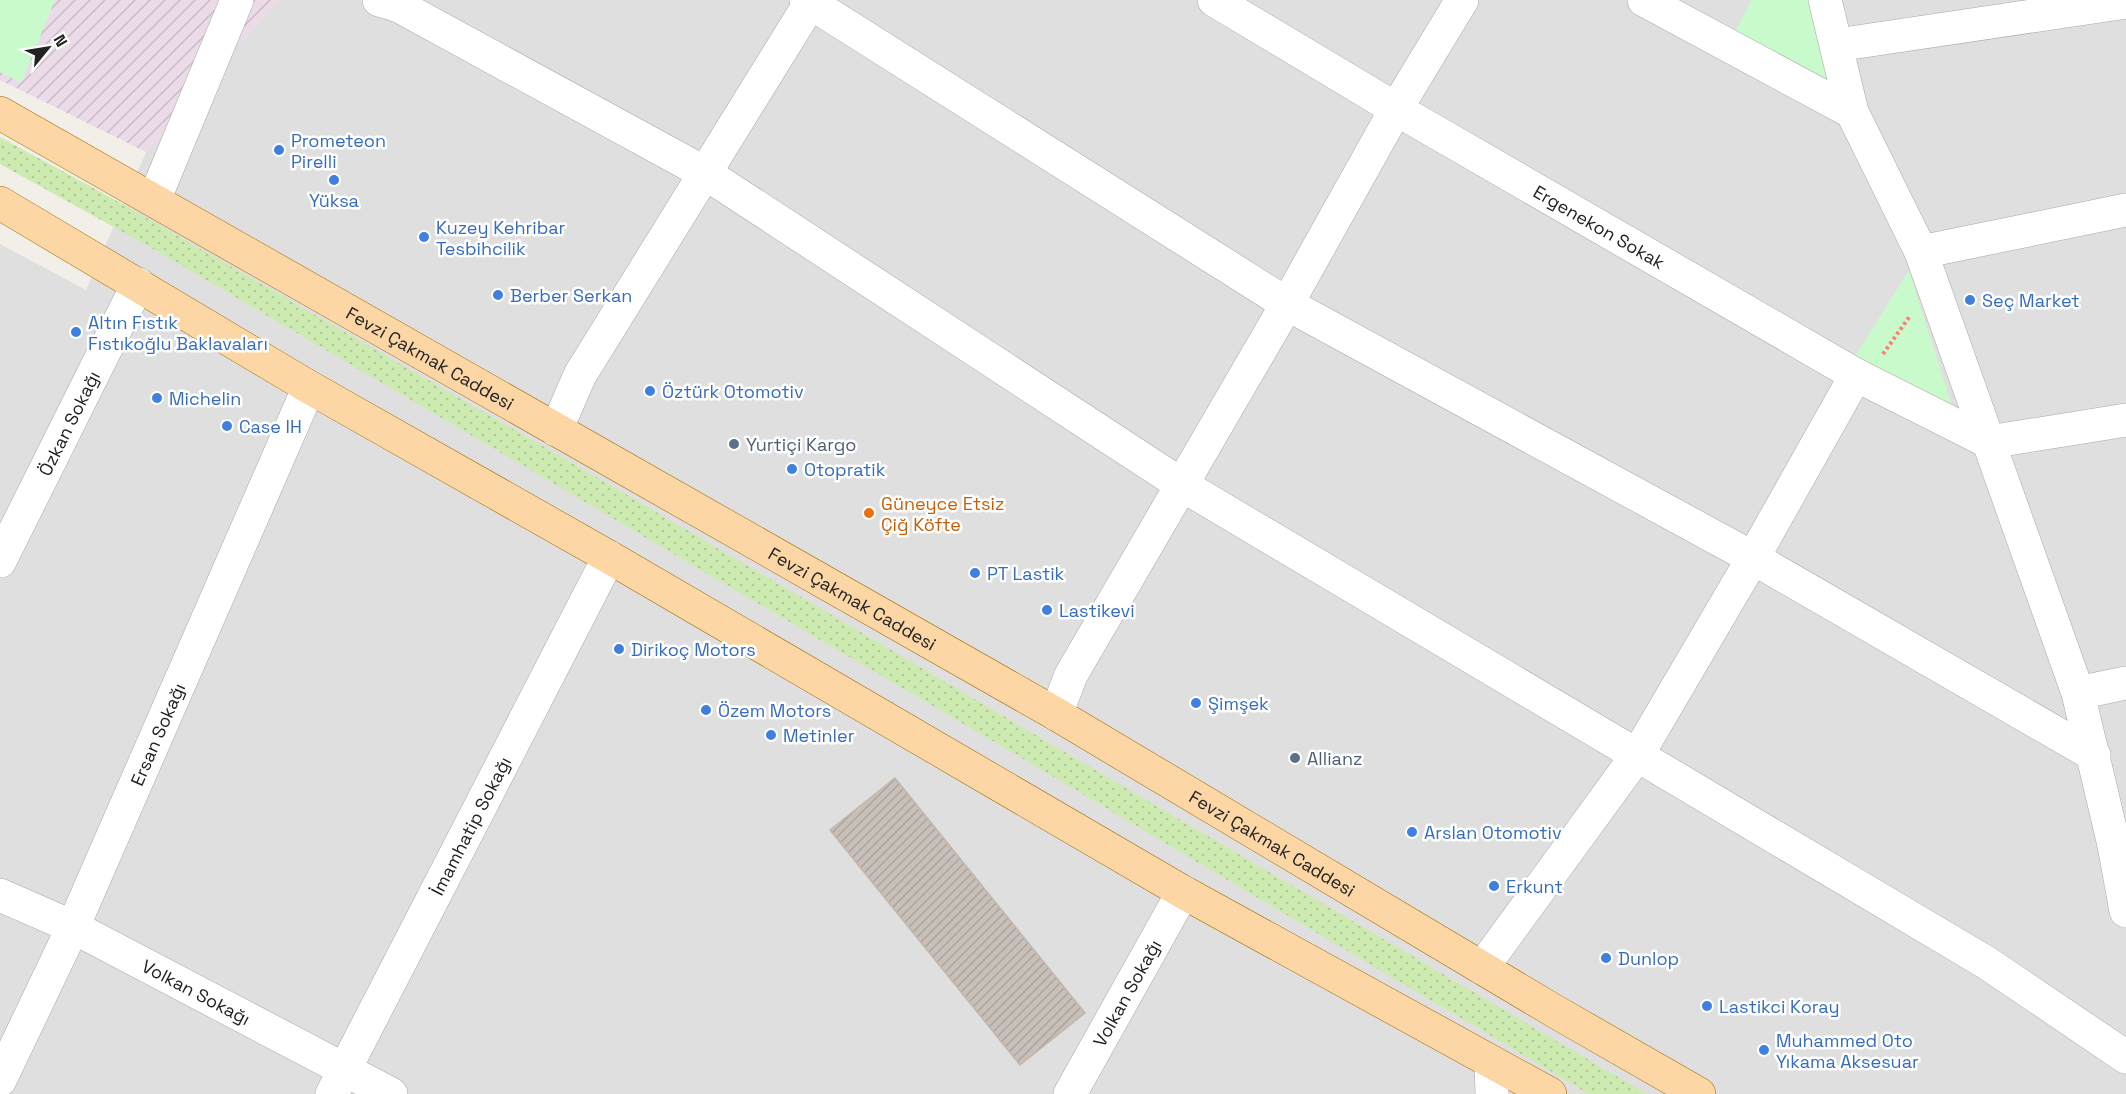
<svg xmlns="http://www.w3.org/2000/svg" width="2126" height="1094" viewBox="0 0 2126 1094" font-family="'Space Grotesk',sans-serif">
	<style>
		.residential { fill: #e0dfdf }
		.industrial { fill: url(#industrial-furrows) }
		.grass { fill: url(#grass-dots) }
		.park { fill: #c8facc }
		.building { fill: url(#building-hatch); stroke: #c4b6ab; stroke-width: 1.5 }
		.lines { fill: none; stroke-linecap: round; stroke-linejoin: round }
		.minor-casing { stroke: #a9a9a9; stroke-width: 34 }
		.major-casing { stroke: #a06b00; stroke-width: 34 }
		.path { stroke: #fa8072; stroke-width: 4; stroke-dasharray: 3 3; stroke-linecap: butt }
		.minor { stroke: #fff; stroke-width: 33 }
		.major { stroke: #fcd6a4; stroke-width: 33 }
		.shop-dot { fill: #3f7fe0; stroke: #fff; stroke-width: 2 }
		.service-dot { fill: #5c6f8a; stroke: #fff; stroke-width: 2 }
		.food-dot { fill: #e8710a; stroke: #fff; stroke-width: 2 }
		.labels { text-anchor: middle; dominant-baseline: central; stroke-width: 5; stroke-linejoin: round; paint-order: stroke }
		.shop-label { font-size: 18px; fill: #366cbe; stroke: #fff; text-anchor: start }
		.street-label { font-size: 18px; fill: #222; stroke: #fff }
		.service-label { font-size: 18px; fill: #4e5e75; stroke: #fff; text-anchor: start }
		.food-label { font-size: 18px; fill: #c56008; stroke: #fff; text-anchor: start }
	</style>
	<defs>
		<pattern id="industrial-furrows" width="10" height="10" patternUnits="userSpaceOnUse" patternTransform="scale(1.5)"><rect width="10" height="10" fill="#ebdbe8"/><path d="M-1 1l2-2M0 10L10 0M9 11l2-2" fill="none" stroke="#c9bcc7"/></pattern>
		<pattern id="grass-dots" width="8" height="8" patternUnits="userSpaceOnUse" patternTransform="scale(1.5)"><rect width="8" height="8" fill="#cdebb0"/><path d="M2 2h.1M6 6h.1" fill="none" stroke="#b0c997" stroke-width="1.8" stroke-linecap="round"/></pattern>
		<pattern id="building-hatch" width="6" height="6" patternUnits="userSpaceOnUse" patternTransform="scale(1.5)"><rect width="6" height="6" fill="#c7bfb8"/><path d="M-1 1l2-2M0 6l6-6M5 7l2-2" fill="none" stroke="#aba49e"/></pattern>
	</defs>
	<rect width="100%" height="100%" fill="#f2efe9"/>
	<polygon class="residential" points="278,0 2126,0 2126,1094 0,1094 0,244 86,290 146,152"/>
	<polygon class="industrial" points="0,0 278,0 146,152 0,80"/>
	<polygon class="grass" points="0,137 119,202 605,482 1647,1094 1589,1094 1020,757 157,251 0,164"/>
	<g class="park">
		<polygon points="0,0 55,0 21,83 0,72"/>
		<polygon points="1751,0 1811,0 1834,92 1731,41"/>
		<polygon points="1909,270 1956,419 1852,361"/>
	</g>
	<polygon class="building" points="895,778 1085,1013 1020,1065 830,830"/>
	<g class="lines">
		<defs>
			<g id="minor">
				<polyline points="379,0 399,6 705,173 1182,485 1987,963 2126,1057"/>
				<polyline points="806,0 1287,304 1753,558 2094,755"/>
				<path id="s1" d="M1214 0 1396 109 1856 375 1989 442 2126 420"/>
				<polyline points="1644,0 1852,112"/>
				<polyline points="1825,0 1852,112 1921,252 2078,693 2114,845 2126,911"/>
				<polyline points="1837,45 2126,2"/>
				<polyline points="154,200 237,0"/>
				<polyline points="1921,252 2126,210"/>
				<polyline points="556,430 580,375 812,0"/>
				<path id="s2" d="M0 561 138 284"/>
				<polyline points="2078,693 2126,683"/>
				<polyline points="1056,714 1071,675 1287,304 1396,109 1462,0"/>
				<path id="s3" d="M0 895 73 927 391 1094"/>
				<polyline points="1482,968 1638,754 1753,558 1856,375"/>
				<polyline points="1491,1062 1492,1094"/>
				<path id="s4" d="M0 1080 73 927 309 387"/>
				<path id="s5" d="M332 1094 609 557"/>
				<path id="s6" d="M1070 1094 1183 892"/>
			</g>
			<g id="major">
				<path id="s7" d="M0 113 1056 714 1556 1012 1699 1094"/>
				<polyline points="0,203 309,387 609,557 1183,892 1550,1094"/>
			</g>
		</defs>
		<use href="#minor" class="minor-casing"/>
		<use href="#major" class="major-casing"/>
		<polyline class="path" points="1883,354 1910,316"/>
		<use href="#minor" class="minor"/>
		<use href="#major" class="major"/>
	</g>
	<g class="shop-dot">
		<circle cx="279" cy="150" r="6"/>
		<circle cx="334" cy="180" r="6"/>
		<circle cx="424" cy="237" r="6"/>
		<circle cx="498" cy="295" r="6"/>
		<circle cx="1970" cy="300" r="6"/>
		<circle cx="76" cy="332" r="6"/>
		<circle cx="650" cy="391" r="6"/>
		<circle cx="157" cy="398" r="6"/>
		<circle cx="227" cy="426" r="6"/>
		<circle cx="792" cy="469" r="6"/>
		<circle cx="975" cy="573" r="6"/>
		<circle cx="1047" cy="610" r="6"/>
		<circle cx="619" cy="649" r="6"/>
		<circle cx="1196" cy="703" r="6"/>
		<circle cx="706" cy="710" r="6"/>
		<circle cx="771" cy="735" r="6"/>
		<circle cx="1412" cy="832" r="6"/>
		<circle cx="1494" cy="886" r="6"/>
		<circle cx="1606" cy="958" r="6"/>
		<circle cx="1707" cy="1006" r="6"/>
		<circle cx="1764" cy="1050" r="6"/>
	</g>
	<g class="service-dot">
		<circle cx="734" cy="444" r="6"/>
		<circle cx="1295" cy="758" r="6"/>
	</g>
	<circle class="food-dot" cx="869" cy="513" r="6"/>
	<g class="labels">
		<g class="shop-label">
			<text x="291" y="140">Prometeon<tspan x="291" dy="21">Pirelli</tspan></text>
			<text x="334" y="200" text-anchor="middle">Yüksa</text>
			<text x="436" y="227">Kuzey Kehribar<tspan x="436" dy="21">Tesbihcilik</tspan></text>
			<text x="510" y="295">Berber Serkan</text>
			<text x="1982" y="300">Seç Market</text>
			<text x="88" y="322">Altın Fıstık<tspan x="88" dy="21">Fıstıkoğlu Baklavaları</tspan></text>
			<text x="662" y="391">Öztürk Otomotiv</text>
			<text x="169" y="398">Michelin</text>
			<text x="239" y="426">Case IH</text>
			<text x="804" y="469">Otopratik</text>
			<text x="987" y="573">PT Lastik</text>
			<text x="1059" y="610">Lastikevi</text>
			<text x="631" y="649">Dirikoç Motors</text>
			<text x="1208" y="703">Şimşek</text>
			<text x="718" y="710">Özem Motors</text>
			<text x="783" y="735">Metinler</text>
			<text x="1424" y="832">Arslan Otomotiv</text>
			<text x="1506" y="886">Erkunt</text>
			<text x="1618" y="958">Dunlop</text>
			<text x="1719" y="1006">Lastikci Koray</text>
			<text x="1776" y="1040">Muhammed Oto<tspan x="1776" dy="21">Yıkama Aksesuar</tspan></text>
		</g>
		<g class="street-label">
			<text stroke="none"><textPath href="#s1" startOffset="447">Ergenekon Sokak</textPath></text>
			<text stroke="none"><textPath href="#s7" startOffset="495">Fevzi Çakmak Caddesi</textPath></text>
			<text stroke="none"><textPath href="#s2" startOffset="154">Özkan Sokağı</textPath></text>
			<text stroke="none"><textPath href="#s7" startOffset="981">Fevzi Çakmak Caddesi</textPath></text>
			<text stroke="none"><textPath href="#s4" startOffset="380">Ersan Sokağı</textPath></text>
			<text stroke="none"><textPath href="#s5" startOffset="302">İmamhatip Sokağı</textPath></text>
			<text stroke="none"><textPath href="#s7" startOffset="1467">Fevzi Çakmak Caddesi</textPath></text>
			<text stroke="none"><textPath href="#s3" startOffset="219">Volkan Sokağı</textPath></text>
			<text stroke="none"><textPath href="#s6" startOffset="116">Volkan Sokağı</textPath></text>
		</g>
		<g class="service-label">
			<text x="746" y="444">Yurtiçi Kargo</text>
			<text x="1307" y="758">Allianz</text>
		</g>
		<g class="food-label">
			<text x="881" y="503">Güneyce Etsiz<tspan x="881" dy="21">Çiğ Köfte</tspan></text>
		</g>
	</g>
	<g transform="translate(48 48) rotate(60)" stroke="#ffffff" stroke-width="4.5" paint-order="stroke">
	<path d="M0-4.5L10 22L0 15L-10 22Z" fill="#222222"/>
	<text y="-9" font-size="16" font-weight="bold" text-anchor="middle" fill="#222222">N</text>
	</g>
</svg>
